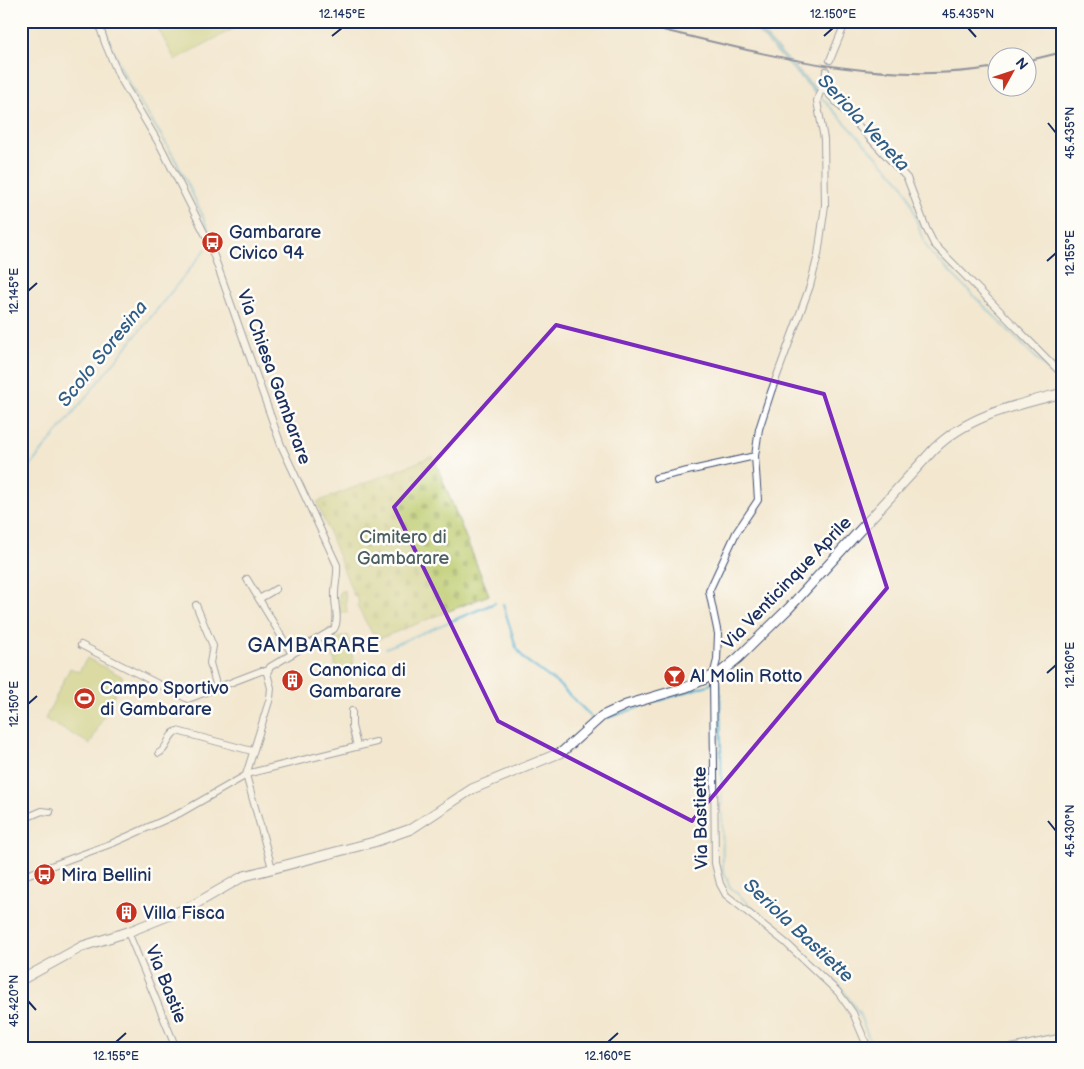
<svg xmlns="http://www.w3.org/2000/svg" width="1084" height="1069" viewBox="0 0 1084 1069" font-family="'Balsamiq Sans',sans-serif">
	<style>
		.grass { fill: url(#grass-dots); stroke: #6c7c65 }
		.cemetery { fill: url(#cemetery-stones); stroke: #6c7c65 }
		.pitch { fill: #bcca6c; stroke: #6c7c65 }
		.water { fill: #55b3d4; stroke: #387199 }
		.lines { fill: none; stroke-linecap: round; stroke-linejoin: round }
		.stream { stroke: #55b3d4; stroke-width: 2 }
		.street-casing { stroke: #3b4b6f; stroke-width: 8 }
		.secondary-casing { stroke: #3b4b6f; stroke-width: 11 }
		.street { stroke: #fff; stroke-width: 6 }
		.secondary { stroke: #fff; stroke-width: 9 }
		.rail { stroke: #1b2f5e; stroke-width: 2 }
		.marked { fill: none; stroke: #7b2cbf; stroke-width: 4; stroke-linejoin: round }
		.ticks { fill: none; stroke: #1b2f5e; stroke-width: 2 }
		.labels { text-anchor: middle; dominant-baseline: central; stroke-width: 5; stroke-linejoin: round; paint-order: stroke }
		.poi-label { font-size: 18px; fill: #1b2f5e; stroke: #fdfcf7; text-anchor: start }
		.street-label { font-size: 18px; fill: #1b2f5e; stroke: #fdfcf7 }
		.park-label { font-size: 18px; fill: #4b5e62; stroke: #fdfcf7 }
		.water-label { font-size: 19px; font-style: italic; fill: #2f5d87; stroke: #fdfcf7 }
		.quarter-label { font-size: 20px; letter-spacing: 1px; fill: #1b2f5e; stroke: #fdfcf7 }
		.neatline { fill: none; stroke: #1b2f5e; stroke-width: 2 }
		.ticks-label { font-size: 12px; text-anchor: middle; fill: #1b2f5e }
	</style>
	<defs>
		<pattern id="grass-dots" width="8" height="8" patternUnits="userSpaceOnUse" patternTransform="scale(1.25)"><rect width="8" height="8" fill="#bcca6c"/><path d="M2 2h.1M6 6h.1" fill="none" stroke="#a1ae60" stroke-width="1.8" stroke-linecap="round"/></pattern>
		<pattern id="cemetery-stones" width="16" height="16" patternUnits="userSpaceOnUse" patternTransform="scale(1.25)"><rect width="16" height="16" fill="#bcca6c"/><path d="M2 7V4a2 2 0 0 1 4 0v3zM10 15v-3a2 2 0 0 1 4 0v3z" fill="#a1ae60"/></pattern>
	</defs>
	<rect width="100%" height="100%" fill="#fdfcf7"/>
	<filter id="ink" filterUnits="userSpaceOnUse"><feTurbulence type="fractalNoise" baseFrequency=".02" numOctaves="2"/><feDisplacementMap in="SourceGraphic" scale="10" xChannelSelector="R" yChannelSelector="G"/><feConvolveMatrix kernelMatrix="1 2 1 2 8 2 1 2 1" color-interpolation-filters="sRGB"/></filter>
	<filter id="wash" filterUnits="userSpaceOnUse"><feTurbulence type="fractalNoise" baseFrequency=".0096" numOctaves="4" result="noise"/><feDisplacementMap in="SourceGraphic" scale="20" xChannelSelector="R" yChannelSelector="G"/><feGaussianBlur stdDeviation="1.12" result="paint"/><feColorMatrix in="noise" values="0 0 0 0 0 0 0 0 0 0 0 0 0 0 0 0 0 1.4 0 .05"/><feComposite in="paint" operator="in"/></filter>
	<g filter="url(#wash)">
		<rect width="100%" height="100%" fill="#f3e7cf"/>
		<g class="grass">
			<polygon points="345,590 347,613 340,614 339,592"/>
			<polygon points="348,635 351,647 333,652 330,641"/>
			<polygon points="351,649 355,671 336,669 333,653"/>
		</g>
		<polygon class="cemetery" points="433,456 489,595 376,640 358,608 357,605 359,603 356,595 354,596 317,502"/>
		<g class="pitch">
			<polygon points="154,21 248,21 175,60"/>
			<polygon points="87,658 123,677 90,744 45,719 70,668 79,672"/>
		</g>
		<polygon class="water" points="752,22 817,90 816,94 750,24"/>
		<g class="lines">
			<g class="stream">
				<path d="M104 21C113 65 141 103 164 140 182 170 198 204 211 236"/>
				<path d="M820 96 901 182C916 204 915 232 931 253L1061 383"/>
				<polyline points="21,477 206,249"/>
				<polyline points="503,604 516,647 524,659 558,684 593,718"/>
				<polyline points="386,648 495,603"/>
				<polyline points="716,682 720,684 723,870 730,887 841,987 859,1013 873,1048"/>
				<polyline points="607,718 711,684"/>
				<polyline points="159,1014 172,1048"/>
			</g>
		</g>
	</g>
	<g filter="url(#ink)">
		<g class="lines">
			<defs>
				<g id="street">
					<path d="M98 21 105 43 119 76 161 147 209 242 281 445 337 565C338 576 335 583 335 593 334 605 340 619 334 629L270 667 267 673 271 688 270 698 246 775 272 868"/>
					<polyline points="830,60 846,21"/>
					<polyline points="826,71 824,89 821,89 817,101 824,139 825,205 818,255 810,286 771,392 759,429 755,456 758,500 736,533 709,591 718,634 717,660 713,676 715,863 720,884 726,895 786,943 838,992 853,1013 868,1048"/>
					<polyline points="824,89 907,178 926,228 934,244 1063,375"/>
					<polyline points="656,478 755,456"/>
					<polyline points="247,579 292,654"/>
					<polyline points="259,599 276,589"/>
					<polyline points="196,605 213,646 210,663 217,688"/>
					<polyline points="81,645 188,699 261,671 267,671"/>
					<polyline points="352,711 352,726 357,746"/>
					<path d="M159 753C169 748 167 735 177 731L252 751"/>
					<polyline points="21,820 42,811 50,812"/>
					<polyline points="21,877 113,843 180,813 250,773 376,742"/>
					<polyline points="128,932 176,1048"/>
					<polyline points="1011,1048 1063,1037"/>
				</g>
				<path id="secondary" d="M21 980 83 946 128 932 190 907 244 876 374 842 411 829 472 789 562 752 602 716 626 705 687 687 721 672 738 658 789 608 934 449C968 415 1017 405 1063 393"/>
			</defs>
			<use href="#street" class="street-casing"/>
			<use href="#secondary" class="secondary-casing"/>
			<use href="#street" class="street"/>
			<use href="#secondary" class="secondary"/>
			<g class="rail">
				<path d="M624 21C745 48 871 89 996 67"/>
				<polyline points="1026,61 1063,52"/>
			</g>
		</g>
	</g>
	<path d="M0 0H1084V1069H0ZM556 325 824 394 887 588 692 821 498 721 394 507Z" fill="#f3e7cf" fill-opacity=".55" fill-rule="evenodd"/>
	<path class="marked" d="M556 325 824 394 887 588 692 821 498 721 394 507Z"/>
	<path class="ticks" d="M968 28 976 37M332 36 342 28M824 36 833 28M1048 123 1056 133M1047 261 1056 253M28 291 37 283M1047 673 1056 665M28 704 37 696M1048 821 1056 831M28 1001 36 1010M116 1042 126 1033M608 1042 618 1033"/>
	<defs>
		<symbol id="bus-disc" viewBox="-11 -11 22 22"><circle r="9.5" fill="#c8321e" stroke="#fdfcf7"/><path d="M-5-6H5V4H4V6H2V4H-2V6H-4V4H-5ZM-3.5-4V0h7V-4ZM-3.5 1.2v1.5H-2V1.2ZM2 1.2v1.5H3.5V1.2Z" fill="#fff"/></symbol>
		<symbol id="bar-disc" viewBox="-11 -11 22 22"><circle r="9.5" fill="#c8321e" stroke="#fdfcf7"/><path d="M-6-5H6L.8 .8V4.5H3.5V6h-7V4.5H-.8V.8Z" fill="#fff"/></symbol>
		<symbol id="building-disc" viewBox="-11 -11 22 22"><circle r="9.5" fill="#c8321e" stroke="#fdfcf7"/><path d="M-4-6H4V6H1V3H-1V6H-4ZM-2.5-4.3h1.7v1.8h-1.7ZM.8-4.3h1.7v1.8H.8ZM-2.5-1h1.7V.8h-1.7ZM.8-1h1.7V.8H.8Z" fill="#fff"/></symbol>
		<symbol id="stadium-disc" viewBox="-11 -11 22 22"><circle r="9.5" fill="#c8321e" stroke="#fdfcf7"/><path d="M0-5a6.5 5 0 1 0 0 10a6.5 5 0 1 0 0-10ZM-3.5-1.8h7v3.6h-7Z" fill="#fff"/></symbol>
	</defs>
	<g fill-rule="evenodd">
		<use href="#bus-disc" x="200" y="230" width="25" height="25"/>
		<use href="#bar-disc" x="662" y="664" width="25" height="25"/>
		<use href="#building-disc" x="280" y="668" width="25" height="25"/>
		<use href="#stadium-disc" x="72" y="686" width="25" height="25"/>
		<use href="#bus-disc" x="32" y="862" width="25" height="25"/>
		<use href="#building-disc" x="114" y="900" width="25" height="25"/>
	</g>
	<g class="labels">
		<g class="poi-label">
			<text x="229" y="232">Gambarare<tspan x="229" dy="21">Civico 94</tspan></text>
			<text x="309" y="670">Canonica di<tspan x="309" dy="21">Gambarare</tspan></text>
			<text x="690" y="676">Al Molin Rotto</text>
			<text x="100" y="688">Campo Sportivo<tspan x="100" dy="21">di Gambarare</tspan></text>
			<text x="61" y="875">Mira Bellini</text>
			<text x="143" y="913">Villa Fisca</text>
		</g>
		<g class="street-label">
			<text transform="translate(274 377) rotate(70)">Via Chiesa Gambarare</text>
			<text transform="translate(787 583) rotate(-46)">Via Venticinque Aprile</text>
			<text transform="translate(701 818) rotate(-91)">Via Bastiette</text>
			<text transform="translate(166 984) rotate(68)">Via Bastie</text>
		</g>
		<g class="park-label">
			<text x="403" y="537">Cimitero di<tspan x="403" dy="21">Gambarare</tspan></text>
		</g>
		<g class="water-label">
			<text transform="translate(863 123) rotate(47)">Seriola Veneta</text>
			<text transform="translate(103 354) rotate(-51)">Scolo Soresina</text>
			<text transform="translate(798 931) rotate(43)">Seriola Bastiette</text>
		</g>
		<g class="quarter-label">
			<text x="314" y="646">GAMBARARE</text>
		</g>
	</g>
	<rect width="1084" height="1069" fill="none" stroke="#fdfcf7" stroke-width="55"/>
	<g transform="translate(1012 72) rotate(50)"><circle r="24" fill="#fdfcf7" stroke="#a3aaba"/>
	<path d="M0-4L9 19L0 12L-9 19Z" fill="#c8321e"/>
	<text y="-8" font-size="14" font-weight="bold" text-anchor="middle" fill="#1b2f5e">N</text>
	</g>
	<rect x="28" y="28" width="1028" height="1014" class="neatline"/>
	<g class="ticks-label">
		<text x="342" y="18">12.145°E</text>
		<text x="833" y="18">12.150°E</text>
		<text x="968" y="18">45.435°N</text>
		<text transform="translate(1070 133) rotate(-90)" y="4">45.435°N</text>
		<text transform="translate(1070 253) rotate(-90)" y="4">12.155°E</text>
		<text transform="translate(14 291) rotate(-90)" y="4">12.145°E</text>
		<text transform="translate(1070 665) rotate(-90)" y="4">12.160°E</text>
		<text transform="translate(14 704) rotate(-90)" y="4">12.150°E</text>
		<text transform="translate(1070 831) rotate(-90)" y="4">45.430°N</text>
		<text transform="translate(14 1001) rotate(-90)" y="4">45.420°N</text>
		<text x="116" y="1060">12.155°E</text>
		<text x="608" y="1060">12.160°E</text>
	</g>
</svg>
